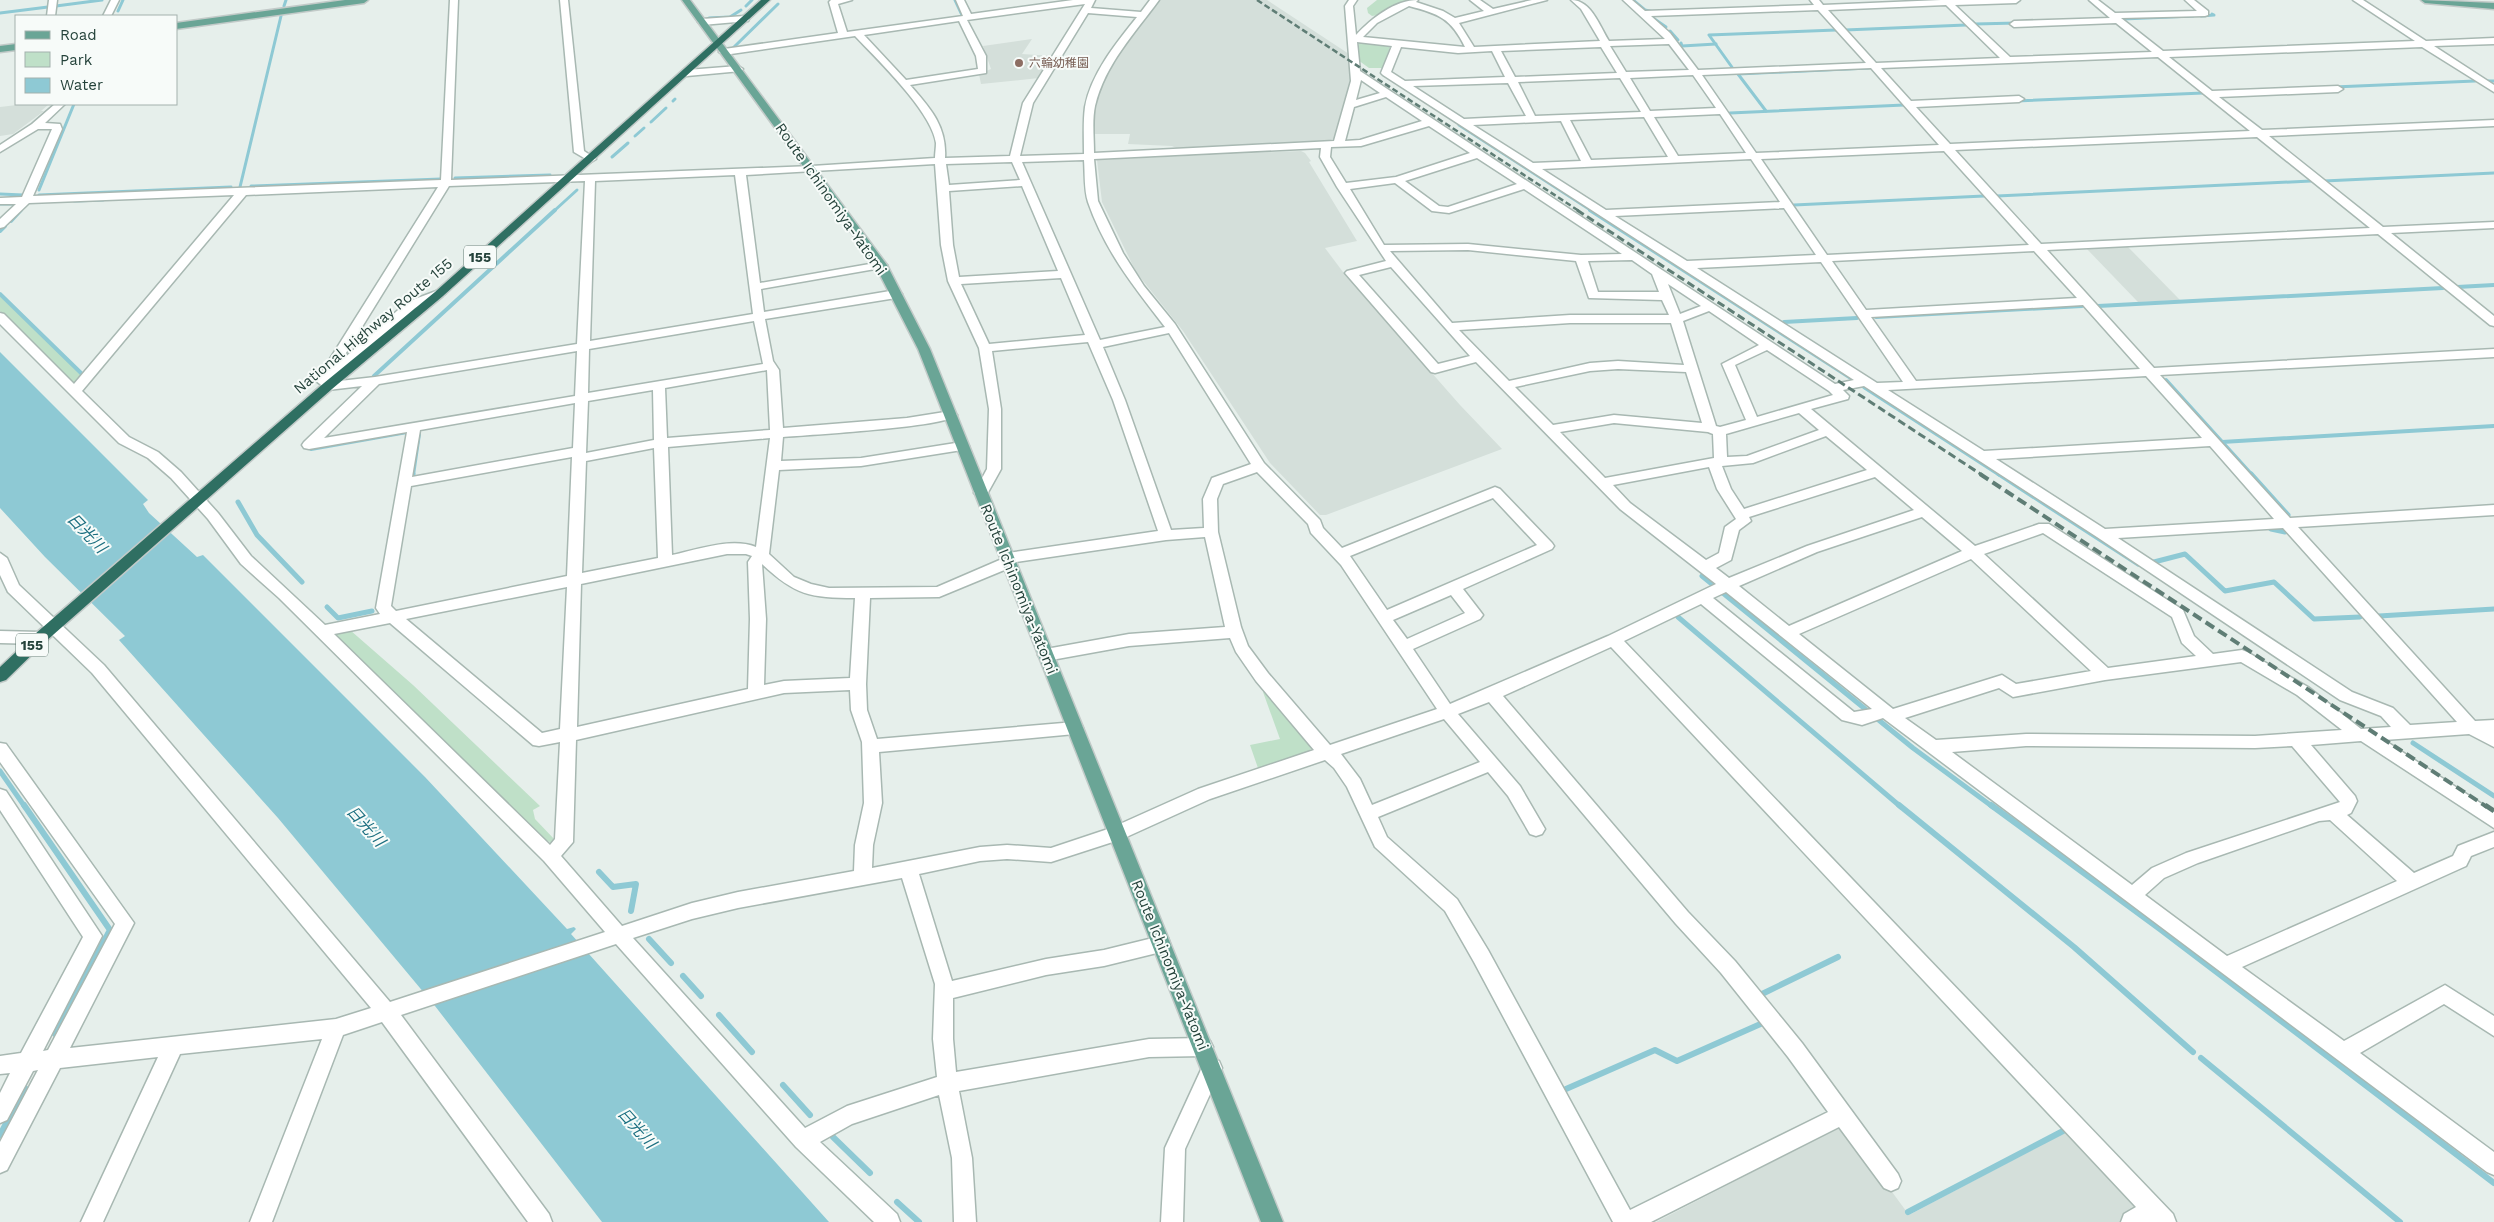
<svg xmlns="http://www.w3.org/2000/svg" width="2494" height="1222" viewBox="0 0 2494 1222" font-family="'Work Sans','Noto Sans JP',sans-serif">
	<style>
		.built { fill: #d4dfda }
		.green { fill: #bfe0c8 }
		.water { fill: #8ec9d4 }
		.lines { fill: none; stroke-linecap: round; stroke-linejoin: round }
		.stream-far3 { stroke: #8ec9d4; stroke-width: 3 }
		.stream-far2 { stroke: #8ec9d4; stroke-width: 4 }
		.stream-far1 { stroke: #8ec9d4; stroke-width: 5 }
		.stream { stroke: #8ec9d4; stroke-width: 6 }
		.minor-casing { stroke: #a8b8b2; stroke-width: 3 }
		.major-casing { stroke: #c2cac8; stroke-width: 3 }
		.highway-casing { stroke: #c2cac8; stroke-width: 3 }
		.minor { fill: #fff; fill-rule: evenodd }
		.major { fill: #6aa596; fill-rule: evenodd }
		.highway { fill: #2f6f62; fill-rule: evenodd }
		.rail-far3 { stroke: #5f7d75; stroke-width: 2.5; stroke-dasharray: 6 3; stroke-linecap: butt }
		.rail-far2 { stroke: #5f7d75; stroke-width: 3; stroke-dasharray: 8 4; stroke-linecap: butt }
		.rail-far1 { stroke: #5f7d75; stroke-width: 4; stroke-dasharray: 10 5; stroke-linecap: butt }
		.rail { stroke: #5f7d75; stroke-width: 5; stroke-dasharray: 12 6; stroke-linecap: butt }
		.education-dot { fill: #8d6e63; stroke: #f7fbf9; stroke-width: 2 }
		.labels { text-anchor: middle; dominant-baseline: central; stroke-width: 4; stroke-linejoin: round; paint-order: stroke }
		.far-education-label { font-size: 12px; fill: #785e54; stroke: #f7fbf9; text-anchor: start }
		.shield { fill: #f7fbf9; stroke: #637a73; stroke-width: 1 }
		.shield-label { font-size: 14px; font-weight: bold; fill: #24423a }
		.street-label { font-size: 15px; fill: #24423a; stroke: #f7fbf9 }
		.water-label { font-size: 16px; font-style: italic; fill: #1c6f80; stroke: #f7fbf9 }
	</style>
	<rect width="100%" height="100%" fill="#e6efeb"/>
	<g class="built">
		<polygon points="1160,0 1267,0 1346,52 1352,57 1349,66 1351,84 1340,118 1336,138 1328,141 1176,148 1172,146 1128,144 1130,134 1093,134 1094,108 1103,84 1120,48"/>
		<polygon points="1032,39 1022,54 1053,56 1039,78 981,84 979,74 991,69 983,46"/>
		<polygon points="25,104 49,104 41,111 44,111 13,134 0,136 0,107"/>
		<polygon points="1301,151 1305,153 1311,161 1309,162 1357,241 1325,248 1343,272 1460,405 1502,449 1326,515 1320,515 1270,463 1183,331 1136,272 1102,202 1097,160"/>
		<polygon points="2127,246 2180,300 2138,302 2086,248"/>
		<polygon points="1838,1128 1848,1132 1909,1215 2066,1132 2136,1204 2134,1215 2122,1222 1656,1222"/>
	</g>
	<g class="green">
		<polygon points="1377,0 1410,0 1384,14 1372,16 1368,13 1367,8"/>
		<polygon points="1362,42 1390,47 1383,68 1369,68 1358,60 1356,52 1359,43"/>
		<polygon points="0,296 82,375 75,384 0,311"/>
		<polygon points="350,630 413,685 540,806 533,810 535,819 555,840 552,843 539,837 336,636 337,633"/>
		<polygon points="1263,692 1269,693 1312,745 1310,751 1258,768 1250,745 1280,739"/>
	</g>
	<polygon class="water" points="0,352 148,500 143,504 149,513 197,557 203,555 425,777 567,929 574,927 576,929 571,934 829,1222 602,1222 435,1006 278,818 119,640 125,636 45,557 0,508"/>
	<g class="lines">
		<g class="stream-far3">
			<polyline points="955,0 962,15"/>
			<polyline points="1633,0 1645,10 1654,12"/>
			<polyline points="56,6 102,0"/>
			<polyline points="284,6 286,0"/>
			<polyline points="746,6 752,0"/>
			<polyline points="118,11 123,0"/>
			<polyline points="0,13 48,7"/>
			<polyline points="2201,16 2214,15 2212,14"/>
			<polyline points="709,18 730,17 741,10"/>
			<polyline points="1653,18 1666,27"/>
			<polyline points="2123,19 2193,16"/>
			<polyline points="1972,21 1975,24 2017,23"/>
			<polyline points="1845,30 1966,25"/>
			<polyline points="1670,31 1678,40"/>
			<polyline points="1681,43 1682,46 1716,44"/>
			<polyline points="733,48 778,4"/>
			<polyline points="1734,70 1709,35 1836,30"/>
			<polyline points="1738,74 1868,68"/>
			<polyline points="1738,74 1766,111"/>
			<polyline points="2488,81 2494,81"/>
			<polyline points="2334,87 2475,81"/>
			<polyline points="673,101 675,99"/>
			<polyline points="2016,101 2203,93"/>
			<polyline points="1730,113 1904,105"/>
			<polyline points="651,122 666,108"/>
			<polyline points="1459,125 1592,211"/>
			<polyline points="635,136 644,128"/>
			<polyline points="612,157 628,143"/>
			<polyline points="455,178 550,175"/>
			<polyline points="2324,181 2494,173"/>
			<polyline points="251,186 441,179"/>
			<polyline points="240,187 281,16"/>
			<polyline points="39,190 74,104"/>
			<polyline points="0,194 23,195"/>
			<polyline points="39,195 231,187"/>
			<polyline points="1997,196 2311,181"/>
			<polyline points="74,201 103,200"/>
			<polyline points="0,204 12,204"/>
			<polyline points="1794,205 1984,196"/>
			<polyline points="20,211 24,207"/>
			<polyline points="554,211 577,190"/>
		</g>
		<g class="stream-far2">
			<polyline points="1590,210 1854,380"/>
			<polyline points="11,221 21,210"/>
			<polyline points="0,231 5,226"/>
			<polyline points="2457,287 2494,285"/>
			<polyline points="0,294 82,374"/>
			<polyline points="2098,306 2443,288"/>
			<polyline points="1876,317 2082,306"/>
			<polyline points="1784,322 1857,318"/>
			<polyline points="374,376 555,210"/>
			<polyline points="2166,380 2252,475"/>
			<polyline points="1864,387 2000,475"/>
			<polyline points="2222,442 2494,426"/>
			<polyline points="311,449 407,432"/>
			<polyline points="413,475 419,434"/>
		</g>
		<g class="stream-far1">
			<polyline points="1999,474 2138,564"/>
			<polyline points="2251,474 2288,515"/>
			<polyline points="412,480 413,474"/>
			<polyline points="238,502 257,535 302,582"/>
			<polyline points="2271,529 2285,532"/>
			<polyline points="2154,562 2185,554 2225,591 2274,582 2314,619 2360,617"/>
			<polyline points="1702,576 1913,748 1993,807"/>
			<polyline points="327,607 338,618 372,611"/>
			<polyline points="2379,616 2494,609"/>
			<polyline points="1678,617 1901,807"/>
			<polyline points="2413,743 2494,796"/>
			<polyline points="0,771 25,807"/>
		</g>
		<g class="stream">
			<polyline points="24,805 110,930 55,1034"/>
			<polyline points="1899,805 2074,947 2193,1052"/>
			<polyline points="1991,805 2160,929 2494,1183"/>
			<polyline points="599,872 613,887 636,884 631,911"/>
			<polyline points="649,939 671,963"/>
			<polyline points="683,976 701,996"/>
			<polyline points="1762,994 1838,957"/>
			<polyline points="719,1015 752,1052"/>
			<polyline points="2201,1058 2400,1222"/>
			<polyline points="783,1085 810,1115"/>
			<polyline points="1566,1089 1655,1050 1677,1061 1765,1022"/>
			<polyline points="0,1135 25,1088"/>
			<polyline points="833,1137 870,1173"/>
			<polyline points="897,1202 919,1222"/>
			<polyline points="1908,1212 2063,1131"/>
		</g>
		<defs>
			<g id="minor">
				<polygon points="49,0 57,0 55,16 47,16"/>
				<polygon points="111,0 119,0 111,16 103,16"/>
				<path d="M450 0H458L451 180 812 166 935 158C935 153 936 148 936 143 932 112 877 59 855 36L724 55 719 52 724 49 838 33 829 2 831 0H852L838 4 847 32 963 16 956 0H964L971 14 1073 0H1095L1091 8 1141 12 1150 0H1159C1135 33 1105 64 1095 106 1092 120 1094 138 1094 153L1334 141 1351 81 1345 6 1349 0H1357L1353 6 1356 35C1372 18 1395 0 1418 0L1416 2 1443 11 1455 18 1484 11 1470 0H1480L1493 9 1532 0H1547L1459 23 1474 47 1600 41 1581 9 1571 0C1591 0 1599 25 1609 41L1665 39 1623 0H1632L1645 11 1814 5 1810 0H1819L1823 5 1941 0H2020L2016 3 1955 5 2010 57 2152 52 2116 23 2014 27 2010 24 2014 21 2110 18 2089 0H2098L2115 13 2197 11 2185 0H2194L2208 11V15L2205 16 2121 18 2163 51 2415 41 2353 0H2363L2426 41 2494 38V44L2434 46 2494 85V92L2422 47 2169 57 2212 91 2338 86 2343 89 2338 92 2219 97 2262 130 2494 120V126L2269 136 2383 227 2494 222V228L2391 233 2494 316V326L2490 325 2378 234 2047 250 2154 368 2494 349V357L2160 375 2290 518 2494 505V515L2298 527 2475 721 2494 720V747L2469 734 2384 740 2494 812V828L2361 741 2311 745 2355 796 2357 801 2351 813 2347 815 2414 873 2453 856 2458 846 2494 832V847L2471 856 2466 866 2242 967 2344 1041 2445 985 2494 1016V1036L2444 1004 2360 1053 2494 1152V1175L2487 1172 1883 718 1862 725 1842 720 1701 604 1624 641 2173 1214 2176 1222H2121L2124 1214 2136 1207 1611 647 1503 696 1688 912 1735 961 1802 1043 1898 1174 1901 1181 1898 1188 1891 1191 1884 1188 1839 1127 1651 1222H1613L1474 962 1445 911 1375 847 1347 787 1334 768 1325 760 1210 799 1122 839 1051 862 1007 859 980 861 919 874 952 981 1046 959 1104 950 1161 936 1168 938 1170 944 1168 950 1161 952 1104 966 1046 975 953 998V1039L956 1072 1149 1039 1203 1038 1210 1041 1213 1047 1210 1053 1203 1056 1149 1057 959 1091 972 1158 976 1222H954L952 1158 939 1095 852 1124 820 1142 897 1214 900 1222H874L796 1147 616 944 401 1015 549 1214 552 1222H528L382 1022 343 1035 272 1222H250L322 1039 180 1054 103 1222H81L158 1057 60 1068 7 1170 0 1173V1142L38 1070 33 1071 7 1120 0 1123V1093L10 1073 0 1074V1056L21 1053 83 937 0 810V789L6 791 102 936 43 1051 48 1050 115 924 0 762V743L6 744 134 923 70 1048 336 1019 371 1008 92 673 8 592 0 575V553L7 558 19 585 104 665 390 1002 605 932 544 861 279 598 241 564 208 519 171 478 148 458 119 443 0 324V313L4 314 74 384 234 195 29 203 4 227 0 228V219L16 204H0V198L22 197 52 129H38L0 152V145L32 124 55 104H65L45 123 60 124 62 129 33 196 441 180ZM1085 4 1023 103 1010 156 945 158C947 126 930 108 910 85L986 73V56L967 20ZM1946 5 2000 58 1876 63 1828 10ZM1409 6C1439 14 1451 18 1465 47L1363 37 1377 23ZM1818 10 1866 63 1698 70 1670 33 1651 16ZM1088 13 1137 17C1116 43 1091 74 1085 107 1083 122 1084 139 1084 154L1020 156 1033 103ZM959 21 976 56 978 69 906 80 864 35ZM1357 42 1392 46 1381 73 1383 75 1854 380 1835 384 1360 71ZM1669 44 1689 70 1626 72 1610 46ZM1401 47 1458 53 1492 51 1505 77 1405 81 1391 72ZM1601 47 1617 73 1515 77 1501 51ZM2158 57 2250 131 1950 144 1916 107 2019 102 2024 99 2019 96 1911 101 1881 68ZM1871 68 1939 145 1756 153 1702 75ZM1693 75 1716 108 1650 111 1630 78ZM1620 78 1641 112 1535 116 1518 82ZM1361 80 1380 93 1356 100ZM1508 83 1526 116 1464 119 1413 86ZM1386 97 1422 121 1360 140 1345 141 1354 107ZM1720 114 1746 153 1678 156 1654 117ZM1644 117 1668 157 1591 160 1570 120ZM1561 121 1581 161 1533 163 1473 125ZM1429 126 1470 153 1396 177 1346 183 1330 157 1331 147 1361 146ZM2257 137 2370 228 2041 244 1955 150ZM1321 148 1320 157 1337 187 1386 261 1347 271 1345 273 1431 372 1435 373 1476 362 1620 509 1716 584 1608 636 1450 704 1413 649 1480 619 1483 615 1480 611 1463 589 1552 549 1554 546 1552 543 1500 489 1495 487 1342 548 1323 528 1320 520 1264 463 1175 324 1144 286 1123 253 1098 201 1094 159ZM1944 151 2029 245 1827 255 1761 159ZM1477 158 1517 184 1448 207 1439 206 1405 181ZM1751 159 1780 202 1606 210 1542 169ZM1084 160C1085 173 1084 190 1088 202 1105 251 1134 287 1165 327L1100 340 1022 162ZM1012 162 1020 180 949 185 946 164ZM935 164 941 245 948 281 979 348 989 409 987 469 974 493 981 498 986 496 1001 469V409L992 351 1088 342 1113 400 1158 531 1008 553 1003 554 1002 559 937 587 829 588 811 584 794 577 769 554 779 470 861 466 962 450 969 446 962 442 861 458 781 461 783 437C807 435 948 427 957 415L951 411 907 418 783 428 779 370 773 361 765 319 896 298 902 294 896 290 764 312 761 289 881 268 887 265 881 262 760 283 746 175ZM735 175 753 314 590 341 595 181ZM585 181 577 344 375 377 331 382 329 381 334 380 415 308 445 294 439 290 407 302 341 361 449 186ZM1395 183 1432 211 1449 213 1524 189 1622 254 1581 255 1468 244 1384 245 1350 189ZM1022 186 1058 271 959 277 953 245 949 191ZM438 187 316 381 328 390 362 386 304 442 302 445 304 448 309 449 407 432 376 608 380 614 325 625 251 556 218 513 181 472 158 452 129 437 82 391 246 195ZM1784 208 1816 255 1687 261 1615 216ZM1468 250 1576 261 1589 298 1662 300 1669 315H1570L1452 323 1390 251ZM2034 251 2077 298 1866 310 1832 261ZM1632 260 1652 274 1659 292H1598L1588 261ZM1821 262 1903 382 1877 383 1697 268ZM1391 267 1470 356 1438 364 1359 275ZM1061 278 1085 335 989 344 961 284ZM1668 284 1701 306 1680 314ZM2083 305 2140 369 1916 381 1871 317ZM1709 311 1759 345 1722 364 1746 420 1720 427 1716 426 1683 321ZM754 321 763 364 588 393 589 349ZM1570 323H1671L1684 365 1618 361 1590 363 1509 381 1459 330ZM1169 333 1251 464 1212 478 1203 499 1204 528 1171 530 1125 400 1103 347ZM1767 350 1829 391 1833 395 1757 417 1735 365ZM577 351 575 396 324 438 379 384ZM1618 369 1686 372 1702 423 1614 415 1553 425 1515 387 1590 371ZM767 370 770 430 667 438 665 388ZM2146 376 2202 438 1984 451 1888 390ZM1864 386 2097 537 2340 700 2381 716 2391 727 2361 729 2308 687 2247 652 2242 650 2213 654 2194 636 2183 610 2049 524H2039L1975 546 1811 409 1848 399 1849 396 1843 390ZM653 390 654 440 586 453 588 401ZM575 403 573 448 412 477 420 430ZM1799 413 1819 430 1747 456 1727 457 1726 434ZM1614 423 1708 432 1713 434 1714 458 1605 478 1560 432ZM1826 436 1867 470 1744 509 1731 489 1722 466 1753 463ZM770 438 756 547C731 537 697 550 672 555L668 447ZM2210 446 2274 519 2105 529 1996 459ZM654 448 658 558 582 573 586 461ZM572 457 567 576 396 611 391 606 411 486ZM1709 467 1717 489 1736 519 1725 527 1719 553 1706 560 1630 503 1613 485ZM1257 472 1308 524 1311 533 1341 565 1437 709 1330 745 1268 673 1248 646 1241 627 1218 532 1217 499 1223 484ZM1875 477 1914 510 1807 546 1729 578 1716 568 1731 560 1739 530 1751 521 1749 517ZM1493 498 1537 545 1387 610 1350 556ZM1922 517 1962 551 1789 626 1739 586 1817 552ZM2283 528 2457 722 2410 725 2393 708 2352 692 2118 538ZM2043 533 2172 617 2182 643 2196 656 2108 668 1984 554ZM1205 537 1225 627 1129 634 1046 649 1041 651 1038 655 1041 659 1046 661 1129 646 1230 638 1236 652 1256 681 1314 750 1198 789 1111 828 1051 848 1007 845 980 847 872 868 873 845 882 803 879 752 1075 734 1081 732 1083 728 1081 724 1075 722 877 739 867 710 866 684 870 598 939 597 1014 566 1016 562 1166 540ZM727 554H746L752 556 748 562 750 619 748 689 577 727 581 584ZM1971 559 2091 671 2016 684 2002 675 1893 709 1799 634ZM762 564C795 595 810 598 855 598L850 678 784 681 764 685 766 619ZM567 587 560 729 542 733 406 619ZM1726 592 1872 709 1854 712 1713 598ZM1451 595 1465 613 1407 639 1393 620ZM390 623 533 745 539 746 560 742 555 839 550 845 334 634ZM2241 662 2297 695 2342 730 2255 736 2026 734 1936 740 1905 718 1999 688 2013 697 2105 680ZM850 690 851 710 862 742 864 803 855 845 854 871 738 892 692 903 622 926 561 856 573 842 576 740 784 693ZM1489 702 1676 924 1721 973 1788 1057 1828 1112 1630 1210 1488 950 1457 899 1387 837 1378 817 1488 772 1508 796 1530 834 1536 836 1542 834 1545 829 1520 786 1458 714ZM1444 719 1480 762 1372 805 1360 779 1341 754ZM2026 746 2255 748 2292 746 2340 802 2186 853 2152 868 2132 885 1952 752ZM2330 820 2397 881 2227 956 2145 895 2164 878 2198 863 2319 821ZM902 878 935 984 933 1039 937 1077 847 1106 805 1128 633 938 692 919 738 908Z"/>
				<polygon points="560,0 568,0 584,151 596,159 591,162 574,152"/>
				<polygon points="745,16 749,19 748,21 702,25 698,22 702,19"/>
				<polygon points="738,66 743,69 741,71 687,76 682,73 687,70"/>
				<polygon points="0,631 40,632 45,634 48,638 45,642 40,644 0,643"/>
				<polygon points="1212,1059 1219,1061 1222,1068 1185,1149 1183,1222 1161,1222 1165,1148 1205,1061"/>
			</g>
			<g id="major">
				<polygon points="345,0 368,0 364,3 176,29 176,23"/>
				<polygon points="682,0 690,0 887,265 930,349 1283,1222 1261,1222 918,349 875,265"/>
				<polygon points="2421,0 2494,3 2494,9 2425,3"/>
				<polygon points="16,44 16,50 0,52 0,46"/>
			</g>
			<polygon id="highway" points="761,0 770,0 443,296 332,389 45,642 6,680 0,682 0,667 35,634 324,383 435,292"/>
		</defs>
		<use href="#minor" class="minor-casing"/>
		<use href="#major" class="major-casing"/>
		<use href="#highway" class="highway-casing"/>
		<use href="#minor" class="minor"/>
		<use href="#major" class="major"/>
		<use href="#highway" class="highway"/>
		<polyline class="rail-far3" points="1257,0 1579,211"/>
		<polyline class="rail-far2" points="1577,210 1982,475"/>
		<polyline class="rail-far1" points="1980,474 2487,807"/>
		<polyline class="rail" points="2485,805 2494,811"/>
	</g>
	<circle class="education-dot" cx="1019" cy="63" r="5"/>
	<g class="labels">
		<g class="far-education-label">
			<text x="1029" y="63">六輪幼稚園</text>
		</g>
		<g class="shield">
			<rect x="464" y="245.5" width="32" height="23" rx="4"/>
			<rect x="16" y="633.5" width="32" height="23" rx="4"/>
		</g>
		<g class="shield-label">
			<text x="480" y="257">155</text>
			<text x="32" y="645">155</text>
		</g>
		<g class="street-label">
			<text transform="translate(831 199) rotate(55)">Route Ichinomiya-Yatomi</text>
			<text transform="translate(373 326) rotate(-40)">National Highway Route 155</text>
			<text transform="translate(1019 589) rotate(68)">Route Ichinomiya-Yatomi</text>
			<text transform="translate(1170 965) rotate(68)">Route Ichinomiya-Yatomi</text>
		</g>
		<g class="water-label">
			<text transform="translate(87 533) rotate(46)">日光川</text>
			<text transform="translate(366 826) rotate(48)">日光川</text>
			<text transform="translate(637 1128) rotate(48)">日光川</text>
		</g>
	</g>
	<rect x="15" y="15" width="162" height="90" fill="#f7fbf9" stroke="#a3b1ad"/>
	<rect x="25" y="31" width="25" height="8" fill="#6aa596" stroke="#a3b1ad"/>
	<text x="60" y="40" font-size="15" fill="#24423a">Road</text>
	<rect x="25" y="52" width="25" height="15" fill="#bfe0c8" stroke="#a3b1ad"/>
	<text x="60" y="65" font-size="15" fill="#24423a">Park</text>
	<rect x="25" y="78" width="25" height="15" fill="#8ec9d4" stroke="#a3b1ad"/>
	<text x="60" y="90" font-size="15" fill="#24423a">Water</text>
</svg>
